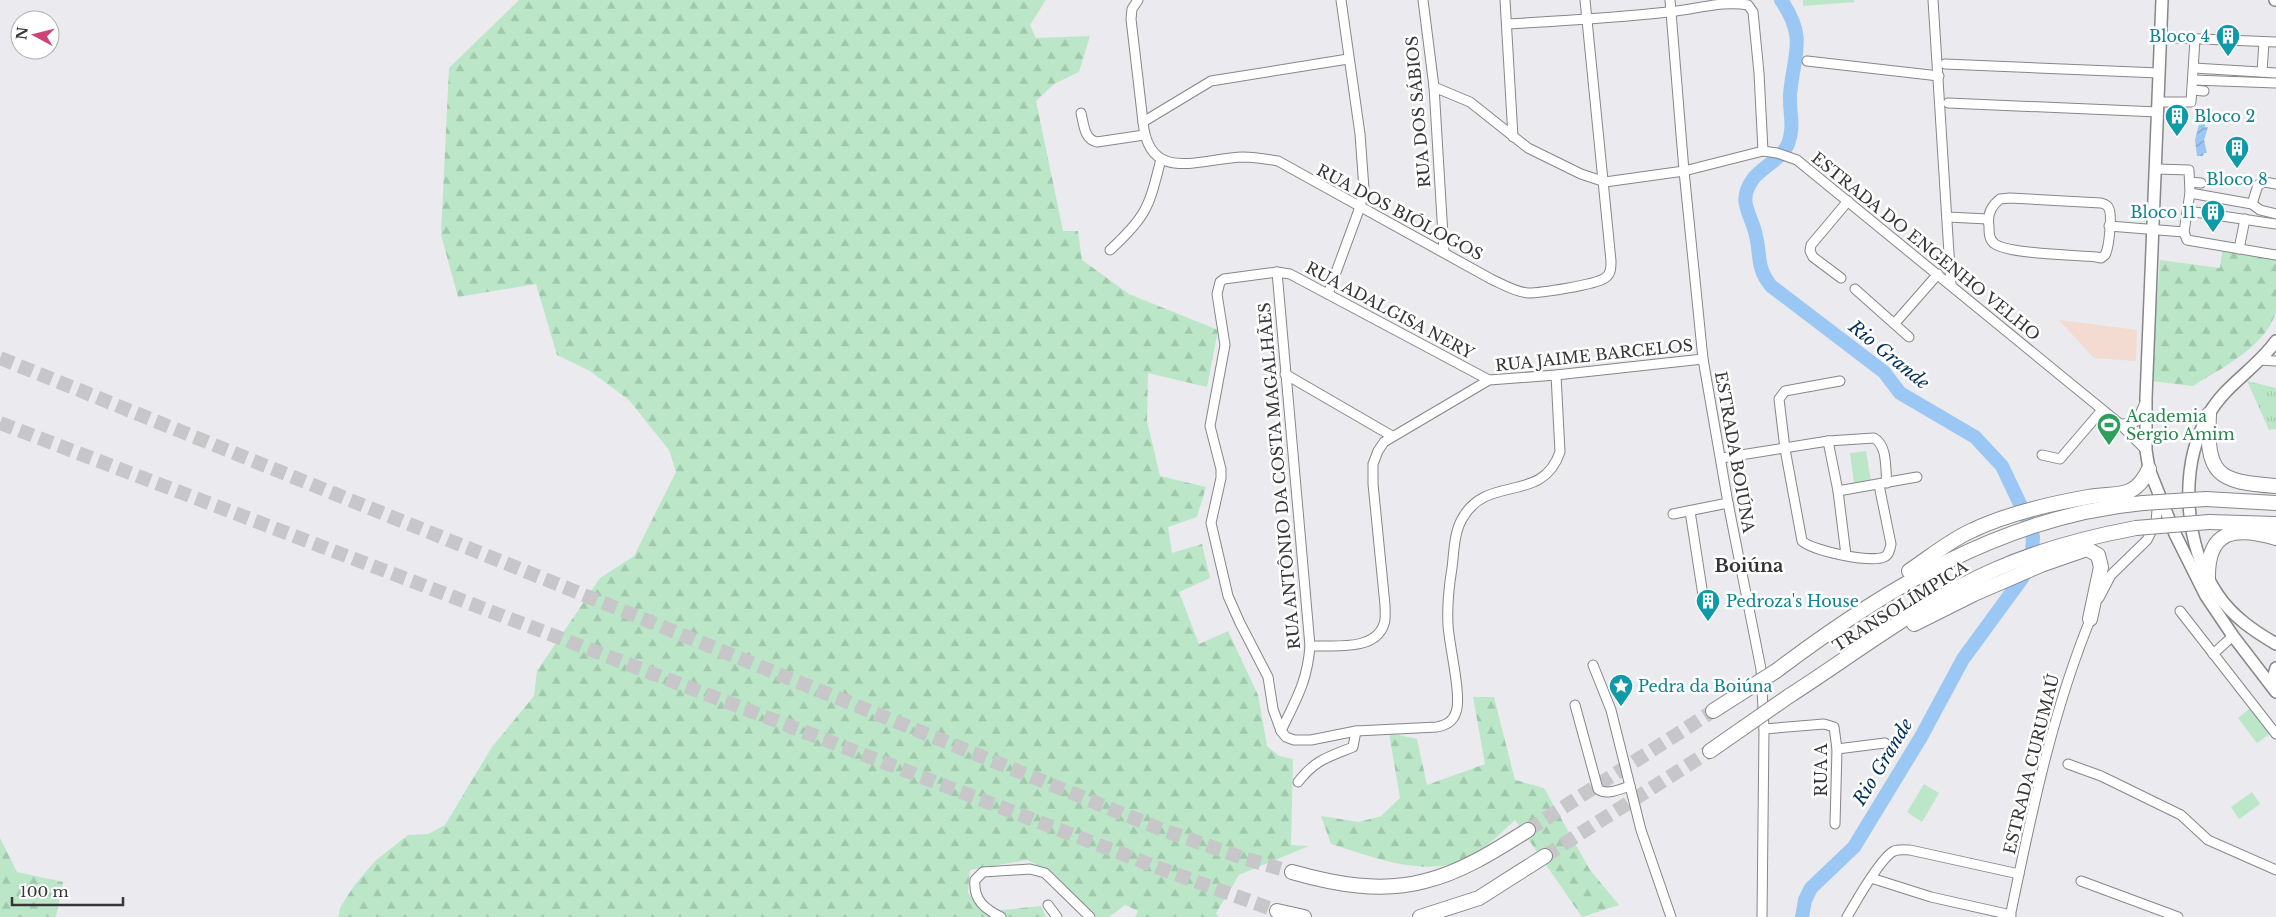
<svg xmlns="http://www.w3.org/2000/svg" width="2276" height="917" viewBox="0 0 2276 917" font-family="'Libre Baskerville',serif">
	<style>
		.commercial { fill: #f3dbd1 }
		.grass { fill: url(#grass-tufts) }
		.forest { fill: url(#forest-firs) }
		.pitch { fill: #bbe7c8 }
		.water { fill: url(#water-waves) }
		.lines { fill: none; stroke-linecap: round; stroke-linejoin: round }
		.river { stroke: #9bc7f5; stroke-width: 14 }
		.highway-tunnel { stroke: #c7c6c9; stroke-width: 14; stroke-dasharray: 14 7; stroke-linecap: butt }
		.minor-casing { stroke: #87868a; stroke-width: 11 }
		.major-casing { stroke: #87868a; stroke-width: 14 }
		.highway-casing { stroke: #87868a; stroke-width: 16 }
		.minor { stroke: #fff; stroke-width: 9 }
		.major { stroke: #fff; stroke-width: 11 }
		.highway { stroke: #fff; stroke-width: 14 }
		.highway-bridge-casing { stroke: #87868a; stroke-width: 16; stroke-linecap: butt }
		.highway-bridge { stroke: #fff; stroke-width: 14 }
		.labels { text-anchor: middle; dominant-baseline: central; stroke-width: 5; stroke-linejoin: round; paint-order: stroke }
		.culture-label { font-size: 16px; fill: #0d838f; stroke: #fff; text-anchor: start }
		.street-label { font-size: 16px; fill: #363537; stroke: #fff }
		.leisure-label { font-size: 16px; fill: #27864d; stroke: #fff; text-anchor: start }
		.water-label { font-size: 18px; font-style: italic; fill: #002f59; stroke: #fff }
		.neighbourhood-label { font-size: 18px; font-weight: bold; fill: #333336; stroke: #fff }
	</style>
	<defs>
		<pattern id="grass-tufts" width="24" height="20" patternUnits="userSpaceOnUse" patternTransform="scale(1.25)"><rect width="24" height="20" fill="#bbe7c8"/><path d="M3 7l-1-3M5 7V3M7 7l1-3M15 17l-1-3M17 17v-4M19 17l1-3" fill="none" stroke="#a1c7ac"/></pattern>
		<pattern id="forest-firs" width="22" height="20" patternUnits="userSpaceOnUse" patternTransform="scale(1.25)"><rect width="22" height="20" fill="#bbe7c8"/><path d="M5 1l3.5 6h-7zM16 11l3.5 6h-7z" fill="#a1c7ac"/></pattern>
		<pattern id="water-waves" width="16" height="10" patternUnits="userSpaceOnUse" patternTransform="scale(1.25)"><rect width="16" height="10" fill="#9bc7f5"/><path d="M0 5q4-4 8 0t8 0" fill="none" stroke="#7fa2c7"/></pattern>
	</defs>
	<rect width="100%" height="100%" fill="#ebeaee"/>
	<polygon class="commercial" points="2059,320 2137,330 2136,361 2094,358"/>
	<polygon class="grass" points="2247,381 2276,388 2276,429 2269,430"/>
	<g class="forest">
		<polygon points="519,0 1046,0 1030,25 1036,38 1090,36 1079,72 1054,84 1036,101 1063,231 1078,231 1082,260 1129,294 1218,330 1207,387 1148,373 1147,421 1160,476 1206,487 1197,517 1168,527 1172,553 1202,544 1210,578 1179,592 1199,644 1228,631 1258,695 1267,746 1279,756 1293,759 1291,845 1309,846 1239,875 1216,913 1218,917 1135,917 1138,911 1125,905 1109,917 1096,917 1052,872 1027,860 970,870 968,892 983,912 1041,906 1046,917 338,917 341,906 354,886 375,861 408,835 428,834 445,825 492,747 534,696 537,671 600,578 634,556 676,472 669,450 629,400 590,371 557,355 536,284 458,297 441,235 449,68"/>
		<path d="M2222 251 2276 260C2276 276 2276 294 2276 310 2270 344 2220 369 2193 386L2151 381 2160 260 2220 268Z"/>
		<path d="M1473 697H1494L1515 780 1544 788 1590 870 1619 905 1582 917 1515 820C1503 831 1490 844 1477 853 1433 882 1376 858 1331 844L1321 816 1359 822 1381 816 1400 798 1389 733 1417 739 1427 785 1485 764Z"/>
		<polygon points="0,838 17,872 63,882 56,917 0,917"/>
	</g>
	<g class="pitch">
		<polygon points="1803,0 1854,0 1855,2 1803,6"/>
		<polygon points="1866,451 1871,481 1854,483 1850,453"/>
		<polygon points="2253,706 2272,732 2257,743 2238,718"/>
		<polygon points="1924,784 1939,793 1922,822 1907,812"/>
		<polygon points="2252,792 2260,804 2239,819 2231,807"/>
	</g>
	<polygon class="water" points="2199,124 2205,124 2205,127 2208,127 2204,140 2207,153 2204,153 2203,156 2197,156 2195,140"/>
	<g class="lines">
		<path class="river" d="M1781 0C1808 39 1793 55 1790 95 1789 112 1795 126 1788 144 1781 160 1763 166 1753 179 1736 202 1752 214 1756 236 1761 257 1756 267 1771 286L1884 372 1900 393 1975 437 2002 466 2030 525 2033 537 2032 552 2023 577 1963 659 1921 737 1854 847 1811 888 1805 900 1802 917"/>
		<g class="highway-tunnel">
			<polyline points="0,358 1163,830 1246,859 1292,872"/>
			<polyline points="0,423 1159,868 1277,911"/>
			<polyline points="1528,830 1713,711"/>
			<polyline points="1545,856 1710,751"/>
		</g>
		<defs>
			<g id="minor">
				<polyline points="1138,0 1132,9 1131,19 1143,122"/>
				<polyline points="1423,0 1434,87 1444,252"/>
				<polyline points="1505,0 1513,137"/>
				<polyline points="1670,0 1684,171 1703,359 1728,503 1761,669 1764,729 1762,917"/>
				<polyline points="1933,0 1951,285"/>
				<path d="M1507 24C1561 21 1615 18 1668 12 1693 10 1724 0 1748 5L1753 12 1759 73 1763 151"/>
				<polyline points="2176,38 2276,42"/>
				<path d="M1348 59 1211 81 1143 122C1149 185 1201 158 1243 157 1255 157 1266 159 1278 161L1491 279C1502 284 1515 292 1528 293 1540 293 1595 285 1605 278 1611 274 1611 268 1611 261L1585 0"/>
				<polyline points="1807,61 1939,76"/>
				<polyline points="1945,64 2159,73"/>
				<polyline points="2194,68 2276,73"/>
				<polyline points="2262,72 2264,42"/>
				<polyline points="2193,80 2276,83"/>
				<polyline points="1434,87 1470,102 1528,148 1581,174 1605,182 1684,171 1763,151 1777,153 1797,160 2120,424 2146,450"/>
				<polyline points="2192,90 2204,91"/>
				<polyline points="2159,102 2191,102 2195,39"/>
				<polyline points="1948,103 2158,112"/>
				<path d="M1081 113C1084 125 1084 139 1097 142L1144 135"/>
				<polyline points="2156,169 2189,170 2190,193 2184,232 2187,240 2276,255"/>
				<polyline points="2190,182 2201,183"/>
				<polyline points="2190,193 2252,204 2260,210 2276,214"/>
				<path d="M2010 198 2101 203C2104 204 2106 204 2108 207 2113 213 2109 248 2105 255L2101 258 2096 257C2076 255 2008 254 1995 244 1989 240 1989 233 1989 226 1987 215 1991 206 2000 199Z"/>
				<polyline points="2252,204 2258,185 2265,182 2276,184"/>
				<polyline points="2188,211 2276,224"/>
				<polyline points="1947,217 1988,219"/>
				<polyline points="2109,226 2184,232"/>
				<polyline points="2239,249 2245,219"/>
				<path d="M1110 250C1147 216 1149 207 1161 159"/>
				<path d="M1277 272 1310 646C1307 683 1296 699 1281 731"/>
				<polyline points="1841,278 1813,257 1810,251 1811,245 1848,201"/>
				<polyline points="1855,289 1909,337"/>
				<polyline points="1328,294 1360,207 1364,189 1360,134 1341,0"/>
				<polyline points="1895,323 1938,274"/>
				<polyline points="2259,360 2276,361"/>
				<polyline points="1285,374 1392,436"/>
				<path d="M1489 380 1290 274 1277 272 1224 279 1220 282 1217 294 1225 345 1210 426 1221 469V478L1211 523 1228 596 1240 623 1268 677 1273 709 1281 731 1286 737 1294 740H1311L1356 731 1437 727C1446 725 1453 722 1456 712 1462 696 1449 645 1448 625 1447 606 1449 586 1452 568 1454 552 1454 533 1462 519 1487 473 1542 505 1560 452L1556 375"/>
				<path d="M1840 381 1785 391 1779 399 1785 449 1802 541C1813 551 1870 563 1884 557 1889 555 1890 549 1891 544L1879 485"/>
				<polyline points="2120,424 2129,424 2137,421 2144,405"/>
				<polyline points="1828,441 1838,491 1846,555"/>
				<polyline points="2042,455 2060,459 2102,410"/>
				<path d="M1722 458 1828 441 1874 438C1888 446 1885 469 1887 483"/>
				<polyline points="1838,491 1917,477"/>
				<polyline points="1690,511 1704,602"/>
				<polyline points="1673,514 1728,503"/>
				<polyline points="2099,598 2111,575 2147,540 2156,522 2158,499"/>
				<polyline points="2180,611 2276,734"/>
				<path d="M1310 646C1332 645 1375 652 1384 624 1386 619 1385 611 1385 605L1373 484V464L1378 451 1384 442 1489 380 1556 375 1703 359"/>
				<polyline points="2213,654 2233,636"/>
				<polyline points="1593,665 1611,710 1641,830 1671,917"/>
				<path d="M1575 705 1598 789C1606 796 1620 789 1630 786"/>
				<polyline points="1764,729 1824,724 1834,727 1837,749 1835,824"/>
				<polyline points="1837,749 1885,743"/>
				<polyline points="2068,764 2101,776 2181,815 2208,840 2276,870"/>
				<path d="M1298 782C1315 760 1328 757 1353 747L1356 731"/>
				<polyline points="1871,878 1931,897 2011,915"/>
				<polyline points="2081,881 2178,917"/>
				<polyline points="1048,905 1057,917"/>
				<path d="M1001 917C985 909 973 900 975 880L983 872 1030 869 1045 873 1090 917"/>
				<path d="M1847 917C1855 903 1881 857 1894 851 1899 849 1905 850 1910 850L2019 874"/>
				<path d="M2010 917C2031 815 2052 712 2092 615"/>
			</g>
			<g id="major">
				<polyline points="2162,0 2146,398 2146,450 2149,469 2175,534 2206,596 2233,636 2276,692"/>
				<polyline points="2275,0 2276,0"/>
				<path d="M2276 341C2257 368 2225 385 2209 414 2178 467 2184 545 2218 595 2233 617 2254 631 2276 644"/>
				<polyline points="2276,691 2273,678 2276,668"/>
			</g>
			<g id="highway">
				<path d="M2209 414C2206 475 2217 482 2276 486"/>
				<polyline points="2206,499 2276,503"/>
				<polyline points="2209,522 2276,524"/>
				<path d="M1909 571C1930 557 1950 540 1973 530 2009 513 2049 504 2088 497 2116 492 2134 501 2149 469"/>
				<path d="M2208 579C2207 529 2236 526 2276 538"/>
				<polyline points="1914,624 1974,594 2041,565 2087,549 2098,555 2101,567 2090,619"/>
				<path d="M1776 671C1886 588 2004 516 2143 503"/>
				<path d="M1789 696C1856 653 1921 602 1994 570 2039 550 2088 537 2136 528"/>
				<polyline points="1713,711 1738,695"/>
				<polyline points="1710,751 1743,728"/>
				<path d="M1292 872C1334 884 1381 893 1425 881 1462 872 1496 850 1528 830"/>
				<polyline points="1277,911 1304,917"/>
				<polyline points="1420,917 1479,898 1545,856"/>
			</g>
		</defs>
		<use href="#minor" class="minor-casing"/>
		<use href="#major" class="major-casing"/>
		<use href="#highway" class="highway-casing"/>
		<use href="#minor" class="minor"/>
		<use href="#major" class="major"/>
		<use href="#highway" class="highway"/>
		<defs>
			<g id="highway-bridge">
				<polyline points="2143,503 2206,499"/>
				<polyline points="2136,528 2209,522"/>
				<polyline points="1738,695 1776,671"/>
				<polyline points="1743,728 1789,696"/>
			</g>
		</defs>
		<use href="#highway-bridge" class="highway-bridge-casing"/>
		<use href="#highway-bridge" class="highway-bridge"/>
	</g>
	<defs>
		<symbol id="building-pin" viewBox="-11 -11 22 30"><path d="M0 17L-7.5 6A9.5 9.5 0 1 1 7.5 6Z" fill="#0f9aa8" stroke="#fff"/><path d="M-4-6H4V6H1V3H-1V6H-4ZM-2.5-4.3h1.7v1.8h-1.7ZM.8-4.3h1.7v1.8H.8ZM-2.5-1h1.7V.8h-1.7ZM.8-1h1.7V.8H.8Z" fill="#fff"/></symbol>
		<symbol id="stadium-pin" viewBox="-11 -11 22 30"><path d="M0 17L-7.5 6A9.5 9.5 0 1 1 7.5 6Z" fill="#2e9e5b" stroke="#fff"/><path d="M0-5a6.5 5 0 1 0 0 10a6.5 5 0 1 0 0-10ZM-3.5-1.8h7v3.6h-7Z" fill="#fff"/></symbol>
		<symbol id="sight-pin" viewBox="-11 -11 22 30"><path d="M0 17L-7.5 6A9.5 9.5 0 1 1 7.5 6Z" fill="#0f9aa8" stroke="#fff"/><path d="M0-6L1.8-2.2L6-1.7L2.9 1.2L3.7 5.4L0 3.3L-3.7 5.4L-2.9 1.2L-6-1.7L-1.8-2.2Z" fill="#fff"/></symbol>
	</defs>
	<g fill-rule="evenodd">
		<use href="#building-pin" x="2214" y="22" width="28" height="38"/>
		<use href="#building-pin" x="2163" y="102" width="28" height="38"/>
		<use href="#building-pin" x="2223" y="134" width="28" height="38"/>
		<use href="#building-pin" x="2199" y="198" width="28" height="38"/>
		<use href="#stadium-pin" x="2095" y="411" width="28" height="38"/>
		<use href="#building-pin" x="1694" y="587" width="28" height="38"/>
		<use href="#sight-pin" x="1607" y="672" width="28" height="38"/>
	</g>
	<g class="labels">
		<g class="culture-label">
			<text x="2210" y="36" text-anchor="end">Bloco 4</text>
			<text x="2194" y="116">Bloco 2</text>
			<text x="2237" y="179" text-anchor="middle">Bloco 8</text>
			<text x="2196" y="212" text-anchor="end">Bloco 11</text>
			<text x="1726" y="601">Pedroza's House</text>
			<text x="1638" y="686">Pedra da Boiúna</text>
		</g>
		<g class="street-label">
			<text transform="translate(1418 112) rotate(-95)">RUA DOS SÁBIOS</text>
			<text transform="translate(1400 212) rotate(28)">RUA DOS BIÓLOGOS</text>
			<text transform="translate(1926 246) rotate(39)">ESTRADA DO ENGENHO VELHO</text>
			<text transform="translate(1390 310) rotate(28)">RUA ADALGISA NERY</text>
			<text transform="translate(1594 355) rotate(-6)">RUA JAIME BARCELOS</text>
			<text transform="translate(1735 452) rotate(80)">ESTRADA BOIÚNA</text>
			<text transform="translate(1279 476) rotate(-95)">RUA ANTÔNIO DA COSTA MAGALHÃES</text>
			<text transform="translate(1900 606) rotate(-32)">TRANSOLÍMPICA</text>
			<text transform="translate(2031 764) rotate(-76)">ESTRADA CURUMAÚ</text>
			<text transform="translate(1821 770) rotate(-90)">RUA A</text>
		</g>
		<g class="leisure-label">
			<text x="2126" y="416">Academia<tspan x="2126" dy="18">Sergio Amim</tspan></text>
		</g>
		<g class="water-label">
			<text transform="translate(1889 355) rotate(39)">Rio Grande</text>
			<text transform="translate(1883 762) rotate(-59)">Rio Grande</text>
		</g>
		<g class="neighbourhood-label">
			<text x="1749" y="566">Boiúna</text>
		</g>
	</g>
	<g transform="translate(35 35) rotate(277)"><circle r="24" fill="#ffffff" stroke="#afaeaf"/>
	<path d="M0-4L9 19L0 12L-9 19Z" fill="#ce4379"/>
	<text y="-8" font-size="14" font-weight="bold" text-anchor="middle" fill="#363537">N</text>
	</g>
	<path d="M12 897v8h111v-8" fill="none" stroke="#363537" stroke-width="2.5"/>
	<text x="20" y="897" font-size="15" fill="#363537" stroke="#ffffff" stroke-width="4" paint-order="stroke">100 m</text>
</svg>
